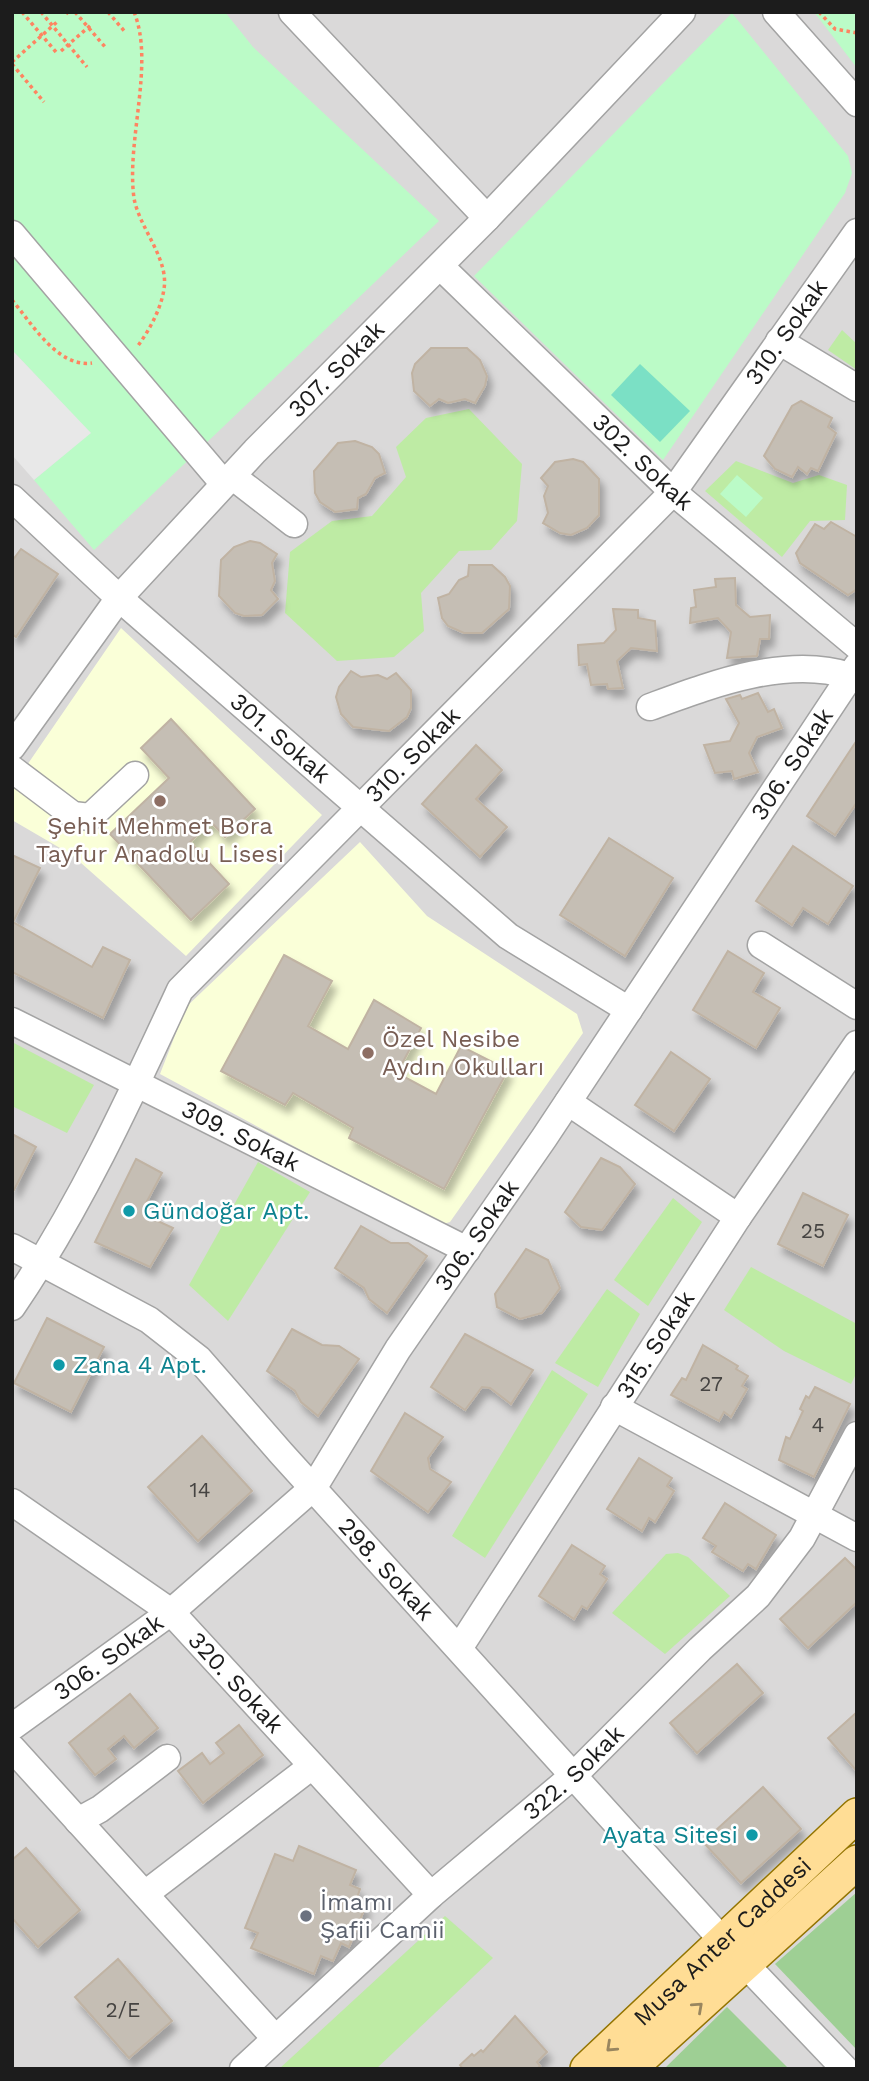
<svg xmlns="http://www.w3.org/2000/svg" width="869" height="2081" viewBox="0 0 869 2081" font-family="'Work Sans',sans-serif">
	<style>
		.residential { fill: #dad9d9 }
		.education { fill: #faffd8 }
		.grass { fill: #beeba4 }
		.forest { fill: #9ecf94 }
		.park { fill: #bbfbc7 }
		.pitch { fill: #7be0c5 }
		.parking { fill: #e8e8e8 }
		.building { fill: #c5beb4; stroke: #c0b3a3; stroke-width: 2; filter: url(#shadow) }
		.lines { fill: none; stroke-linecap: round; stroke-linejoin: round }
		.minor-casing { stroke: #a3a3a3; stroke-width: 29 }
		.major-casing { stroke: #937400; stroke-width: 36 }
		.path { stroke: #fe8461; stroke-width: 3.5; stroke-dasharray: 3.5 3.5; stroke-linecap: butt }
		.minor { stroke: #fff; stroke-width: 26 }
		.major { stroke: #ffdd95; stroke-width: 33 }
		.oneway { stroke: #99865f }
		.education-dot { fill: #8d6e63; stroke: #fff; stroke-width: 2.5 }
		.culture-dot { fill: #0f9aa8; stroke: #fff; stroke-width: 2.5 }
		.worship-dot { fill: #6b7280; stroke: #fff; stroke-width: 2.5 }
		.labels { text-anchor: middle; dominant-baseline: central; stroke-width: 5; stroke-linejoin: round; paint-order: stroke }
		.number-label { font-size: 21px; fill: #464442 }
		.street-label { font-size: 24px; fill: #1c1c1c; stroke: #fff }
		.education-label { font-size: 24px; fill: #785e54; stroke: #fff }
		.culture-label { font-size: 24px; fill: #0d838f; stroke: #fff; text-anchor: start }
		.worship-label { font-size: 24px; fill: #5b616d; stroke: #fff; text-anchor: start }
	</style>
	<defs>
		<filter id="shadow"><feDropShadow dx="4.5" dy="8" stdDeviation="3.5" flood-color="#0004"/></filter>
	</defs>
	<rect width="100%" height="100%" fill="#eeebe1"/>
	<rect class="residential" x="12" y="12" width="845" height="2057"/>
	<g class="education">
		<polygon points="121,628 322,815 186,956 72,855 12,820 12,787"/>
		<polygon points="360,842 427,916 577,1014 583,1033 450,1222 440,1225 160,1074 186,1007"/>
	</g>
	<g class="grass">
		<polygon points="842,330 857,344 857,370 828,350"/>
		<polygon points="469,409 522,464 517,521 491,550 459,551 421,593 424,631 394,657 337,661 285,613 290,552 332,521 372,516 406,477 396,447 426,418"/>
		<polygon points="736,461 793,483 819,475 847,485 845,520 810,521 782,557 705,491"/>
		<polygon points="12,1042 94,1085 67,1133 12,1106"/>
		<polygon points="258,1162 310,1192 228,1321 189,1285"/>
		<polygon points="673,1198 702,1222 648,1306 614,1280"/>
		<polygon points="751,1267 857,1324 857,1372 851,1384 784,1351 724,1310"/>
		<polygon points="607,1289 640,1314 598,1387 555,1363"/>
		<polygon points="552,1370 588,1394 485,1558 452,1536"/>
		<polygon points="678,1553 688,1557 730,1596 665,1654 612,1613 666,1554"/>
		<polygon points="445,1916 493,1958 376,2069 279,2069"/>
	</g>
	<g class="forest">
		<polygon points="857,1892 857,2050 775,1964"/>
		<polygon points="727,2007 789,2069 664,2069"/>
	</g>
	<g class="park">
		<polygon points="12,12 225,12 253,47 439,221 94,550 34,480 90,433 12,350"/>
		<polygon points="814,12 857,12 857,68"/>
		<polygon points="732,13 848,156 852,173 845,193 663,460 474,276"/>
		<polygon points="737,475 763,498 746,517 720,494"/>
	</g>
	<polygon class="pitch" points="640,364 690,411 660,442 611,395"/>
	<polygon class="parking" points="12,350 91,433 34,480 12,455"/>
	<g class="building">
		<polygon points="431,348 467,348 480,360 487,376 485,386 475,403 465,399 448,403 439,399 430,406 414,391 412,373 415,364"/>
		<polygon points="801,401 832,418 828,427 836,433 818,471 811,468 807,474 798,467 792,477 775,469 764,456 792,406"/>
		<polygon points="355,441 372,447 379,454 385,473 375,478 366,494 358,498 357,509 335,512 320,502 315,493 314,471 338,443"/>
		<polygon points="573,459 583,462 599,479 599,515 587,528 571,535 560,533 543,523 548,513 544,496 548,486 541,478 555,462"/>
		<polygon points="831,522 857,537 857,589 848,595 800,563 796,553 815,524 824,529"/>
		<polygon points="250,541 260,543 277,554 272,563 275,581 271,590 278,599 262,615 244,616 235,613 219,596 221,560 234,547"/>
		<polygon points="21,549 58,574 16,637 12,634 12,561"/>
		<polygon points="469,565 492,565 505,577 510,586 509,609 482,633 464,633 448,626 442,618 438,598 449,594 459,580 468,576"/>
		<polygon points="735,578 736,605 750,617 770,615 769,639 760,639 757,656 727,658 731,632 718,618 690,623 691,608 696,607 694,590 716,587 715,579"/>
		<polygon points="613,609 638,610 638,618 655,621 657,651 631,648 617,661 623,688 608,689 607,684 591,685 587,664 579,665 578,645 604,643 616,630"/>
		<polygon points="351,671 361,677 378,675 387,679 396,673 411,690 411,708 407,717 389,731 353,727 341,714 336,697 339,687"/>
		<polygon points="758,693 768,712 774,709 782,728 757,737 749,753 758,772 734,779 732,771 715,773 704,745 730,741 739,723 726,699 740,695 742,699"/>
		<polygon points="171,719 255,809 225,837 211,822 190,842 229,884 191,920 110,834 169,778 141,748"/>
		<polygon points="857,740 857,802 835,835 807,816"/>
		<polygon points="476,745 502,770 476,799 507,827 480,857 422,804"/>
		<polygon points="609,838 673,878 625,956 560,915"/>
		<polygon points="793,846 853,886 828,924 803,908 792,925 756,901"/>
		<polygon points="12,855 40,868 13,922 92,967 103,947 130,960 103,1018 12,972"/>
		<polygon points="728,951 764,973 753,992 780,1008 756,1048 693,1010"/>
		<polygon points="284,955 332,981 308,1026 348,1049 374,1000 421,1028 397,1073 436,1094 461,1046 508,1070 444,1189 349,1138 353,1128 293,1093 285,1105 221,1071"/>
		<polygon points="671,1052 710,1079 674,1131 635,1105"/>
		<polygon points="12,1134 36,1147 14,1190 12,1189"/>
		<polygon points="601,1158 620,1167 635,1184 602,1230 581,1227 565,1212"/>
		<polygon points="136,1159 162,1173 145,1205 151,1218 173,1228 150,1267 95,1242"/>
		<polygon points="803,1193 848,1215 823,1266 778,1244"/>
		<polygon points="361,1226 391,1243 408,1243 427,1256 387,1313 369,1299 364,1288 335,1268"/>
		<polygon points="526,1249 548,1260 560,1288 542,1313 520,1319 497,1307 495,1294"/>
		<polygon points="47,1318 104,1347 71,1412 14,1383"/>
		<polygon points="292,1329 322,1345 339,1346 359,1359 318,1416 301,1402 295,1391 267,1371"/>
		<polygon points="465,1334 533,1370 511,1404 490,1388 482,1387 465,1410 431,1387"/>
		<polygon points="703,1345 738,1366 736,1369 748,1376 742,1386 747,1389 731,1417 724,1412 719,1421 671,1395 682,1378 686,1380"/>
		<polygon points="815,1387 850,1404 814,1477 779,1460 786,1437 790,1439 803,1411 800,1409 806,1396 809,1398"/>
		<polygon points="405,1413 443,1437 428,1458 430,1469 451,1482 428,1512 371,1471"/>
		<polygon points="202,1436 252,1491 198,1541 148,1487"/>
		<polygon points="639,1458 672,1478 667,1486 674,1491 655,1522 649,1518 642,1531 607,1509"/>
		<polygon points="725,1503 776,1535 756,1569 748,1564 743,1571 712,1552 716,1546 703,1538"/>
		<polygon points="572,1545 605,1566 600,1574 607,1579 587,1609 582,1606 574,1619 539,1596"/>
		<polygon points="845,1558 857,1570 857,1602 808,1648 780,1619"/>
		<polygon points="737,1664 763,1693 697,1753 670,1723"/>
		<polygon points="130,1694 158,1728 134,1748 124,1736 108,1749 116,1759 95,1775 69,1743"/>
		<polygon points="857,1712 857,1767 855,1769 828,1738"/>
		<polygon points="239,1725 263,1755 203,1803 178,1771 202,1753 210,1764 224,1753 216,1743"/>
		<polygon points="763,1787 801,1829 741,1883 703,1842"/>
		<polygon points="299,1846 356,1870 350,1885 360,1889 356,1901 366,1905 349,1947 341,1943 333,1961 321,1956 314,1974 251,1948 258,1933 245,1928 275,1854 293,1861"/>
		<polygon points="26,1848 80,1910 38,1947 12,1918 12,1860"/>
		<polygon points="118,1959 172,2021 129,2058 75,1997"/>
		<polygon points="515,2016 547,2052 537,2062 540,2066 537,2069 463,2069 460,2065 472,2054 474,2056 481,2050 483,2052"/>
	</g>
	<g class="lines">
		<defs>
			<g id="minor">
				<polyline points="292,12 487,218"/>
				<polyline points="776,12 857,103"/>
				<polyline points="12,234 224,484"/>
				<path id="s1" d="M440 266 673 492 857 646"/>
				<polyline points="779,341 857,388"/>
				<polyline points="232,476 294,524"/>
				<path id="s2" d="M12 498 119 598 508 936 629 1010"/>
				<path d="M650 707C710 685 787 655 850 676"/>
				<path id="s3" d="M12 747 119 598 255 451 487 218 682 12"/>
				<polyline points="12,769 73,815 90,817 135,775"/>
				<polyline points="761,945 857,1006"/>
				<path id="s4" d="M12 1021 467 1250"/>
				<polyline points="568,1102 738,1217"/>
				<path id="s5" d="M12 1247 149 1320 199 1359 281 1453 723 1941"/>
				<path id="s6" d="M12 1307C79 1209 130 1098 180 990L673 492 857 232"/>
				<polyline points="614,1407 857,1538"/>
				<path id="s7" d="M12 1502 171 1612 431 1895"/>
				<path id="s8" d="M460 1647 738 1217 857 1044"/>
				<path id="s9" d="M12 1727 171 1612 314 1487 398 1349 544 1138 857 666"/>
				<polyline points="12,1748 275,2038"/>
				<polyline points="78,1821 100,1809 167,1758"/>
				<polyline points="145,1894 312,1766"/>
				<polyline points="746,1965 845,2069"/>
				<path id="s10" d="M243 2069 431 1895 574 1775 700 1649 758 1596 802 1538 857 1435"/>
			</g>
			<g id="major">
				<path id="s11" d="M587 2069 857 1815"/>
				<polyline points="629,2069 857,1862"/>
			</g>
		</defs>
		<use href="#minor" class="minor-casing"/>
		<use href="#major" class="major-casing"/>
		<g class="path">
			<polyline points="22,12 56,52"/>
			<polyline points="41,12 87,67"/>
			<polyline points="75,12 106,48"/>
			<polyline points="108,12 126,33"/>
			<path d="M134 12C155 63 126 141 134 198 139 228 169 258 164 289 161 309 149 331 137 347"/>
			<polyline points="819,12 835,29 857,33"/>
			<polyline points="66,14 68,12"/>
			<polyline points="61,51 92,24"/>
			<polyline points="12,62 57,22"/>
			<polyline points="12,64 44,102"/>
			<path d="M12 300C31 322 57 368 92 363"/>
		</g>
		<use href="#minor" class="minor"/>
		<use href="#major" class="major"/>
	</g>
	<defs><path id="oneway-chevron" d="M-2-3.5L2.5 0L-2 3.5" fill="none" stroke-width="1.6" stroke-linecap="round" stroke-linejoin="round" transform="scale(1.75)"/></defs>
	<g class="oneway">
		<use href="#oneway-chevron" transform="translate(698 2007) rotate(-42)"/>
		<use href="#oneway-chevron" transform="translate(611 2047) rotate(137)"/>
	</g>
	<g class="education-dot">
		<circle cx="160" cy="801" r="7"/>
		<circle cx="368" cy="1053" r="7"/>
	</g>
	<g class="culture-dot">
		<circle cx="129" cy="1211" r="7"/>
		<circle cx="59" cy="1365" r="7"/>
		<circle cx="752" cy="1835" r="7"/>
	</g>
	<circle class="worship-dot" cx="306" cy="1916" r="7"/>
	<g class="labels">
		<g class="number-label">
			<text x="813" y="1230">25</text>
			<text x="711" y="1383">27</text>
			<text x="818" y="1424">4</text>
			<text x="200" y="1489">14</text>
			<text x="123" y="2009">2/E</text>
		</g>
		<g class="street-label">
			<text stroke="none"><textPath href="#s6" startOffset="1256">310. Sokak</textPath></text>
			<text stroke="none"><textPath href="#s3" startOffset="499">307. Sokak</textPath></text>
			<text stroke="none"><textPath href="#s1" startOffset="282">302. Sokak</textPath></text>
			<text stroke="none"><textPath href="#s2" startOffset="360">301. Sokak</textPath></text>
			<text stroke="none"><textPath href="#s6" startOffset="690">310. Sokak</textPath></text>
			<text stroke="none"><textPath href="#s9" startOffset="1253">306. Sokak</textPath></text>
			<text stroke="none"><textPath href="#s4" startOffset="256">309. Sokak</textPath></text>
			<text stroke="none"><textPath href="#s9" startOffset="686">306. Sokak</textPath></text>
			<text stroke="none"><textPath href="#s8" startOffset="360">315. Sokak</textPath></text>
			<text stroke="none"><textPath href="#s5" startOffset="500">298. Sokak</textPath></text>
			<text stroke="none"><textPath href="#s9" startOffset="119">306. Sokak</textPath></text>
			<text stroke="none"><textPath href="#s7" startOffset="289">320. Sokak</textPath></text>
			<text stroke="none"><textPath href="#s10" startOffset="444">322. Sokak</textPath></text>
			<text stroke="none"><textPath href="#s11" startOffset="186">Musa Anter Caddesi</textPath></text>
		</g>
		<g class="education-label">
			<text x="160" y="826">Şehit Mehmet Bora<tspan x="160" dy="28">Tayfur Anadolu Lisesi</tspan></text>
			<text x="382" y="1039" text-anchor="start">Özel Nesibe<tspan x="382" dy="28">Aydın Okulları</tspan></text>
		</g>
		<g class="culture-label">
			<text x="143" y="1211">Gündoğar Apt.</text>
			<text x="73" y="1365">Zana 4 Apt.</text>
			<text x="738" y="1835" text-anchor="end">Ayata Sitesi</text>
		</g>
		<g class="worship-label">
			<text x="320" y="1902">İmamı<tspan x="320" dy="28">Şafii Camii</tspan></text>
		</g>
	</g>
	<rect width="869" height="2081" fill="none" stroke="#1c1c1c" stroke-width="28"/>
</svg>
